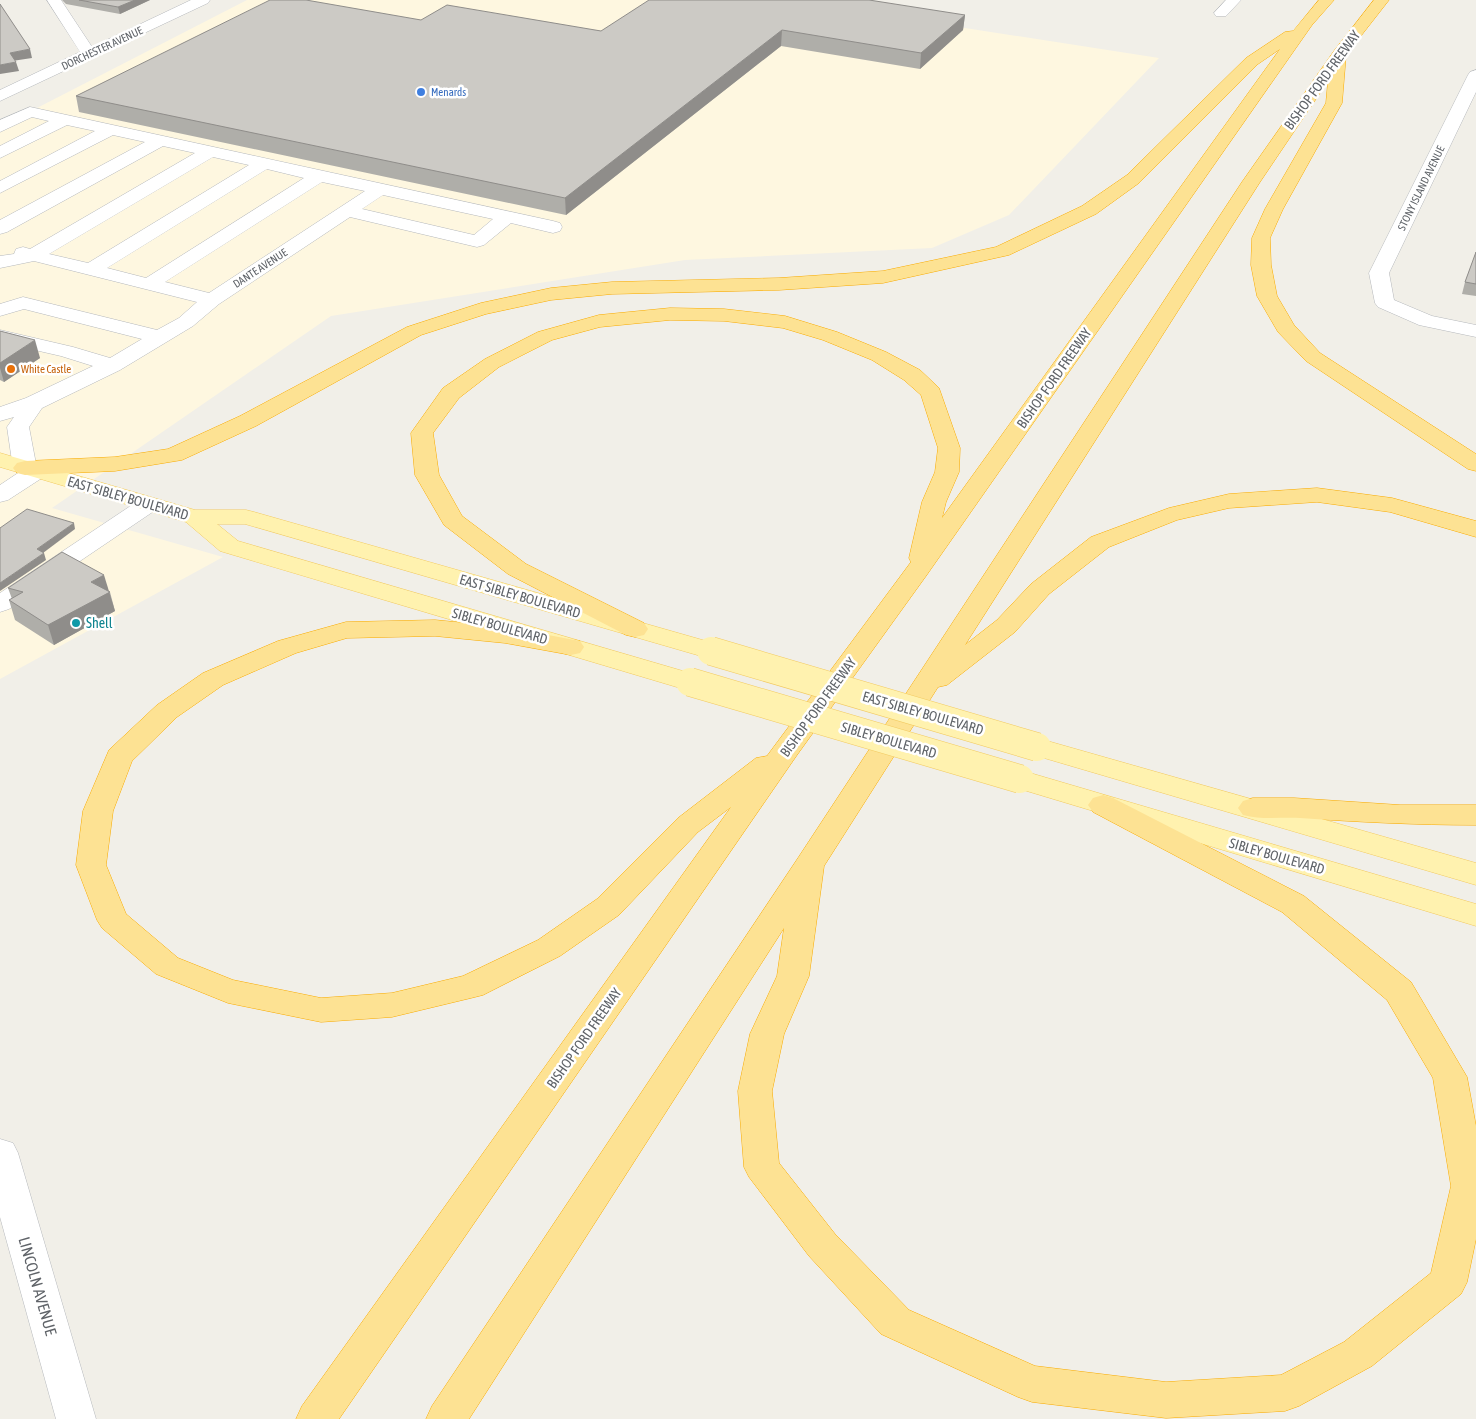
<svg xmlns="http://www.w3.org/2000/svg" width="1476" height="1419" viewBox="0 0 1476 1419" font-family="'Asap Condensed',sans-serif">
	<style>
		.commercial { fill: #fef7e0 }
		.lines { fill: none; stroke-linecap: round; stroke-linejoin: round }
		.minor-casing { stroke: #b5b8bc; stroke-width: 1 }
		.major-casing { stroke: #f2c960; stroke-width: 1 }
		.highway-casing { stroke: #f9ab00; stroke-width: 1 }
		.minor { fill: #fff; fill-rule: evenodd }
		.major { fill: #fff2af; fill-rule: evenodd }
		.highway { fill: #fde293; fill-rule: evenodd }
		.major-bridge-casing { stroke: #f2c960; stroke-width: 29; stroke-linecap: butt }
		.major-bridge { stroke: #fff2af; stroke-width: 28 }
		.wall { fill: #afaea9 }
		.shaded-wall { fill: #8f8d8a }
		.building { fill: #cccac5; stroke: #8f8d8a }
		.shop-dot { fill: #3f7fe0; stroke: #fff; stroke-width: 2 }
		.food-dot { fill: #e8710a; stroke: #fff; stroke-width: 2 }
		.culture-dot { fill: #0f9aa8; stroke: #fff; stroke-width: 2 }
		.labels { text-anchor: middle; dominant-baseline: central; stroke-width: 5; stroke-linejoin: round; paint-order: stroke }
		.far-street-label { font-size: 11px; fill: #5f6368; stroke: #fff }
		.far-shop-label { font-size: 11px; fill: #366cbe; stroke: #fff; text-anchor: start }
		.far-food-label { font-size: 11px; fill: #c56008; stroke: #fff; text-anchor: start }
		.street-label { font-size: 14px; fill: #5f6368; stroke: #fff }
		.culture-label { font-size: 14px; fill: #0d838f; stroke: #fff; text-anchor: start }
		.near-street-label { font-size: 16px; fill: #5f6368; stroke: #fff }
	</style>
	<rect width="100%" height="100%" fill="#f1efe8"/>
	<polygon class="commercial" points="247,0 785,0 1159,58 1009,215 932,248 685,260 331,316 52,508 223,557 0,679 0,127"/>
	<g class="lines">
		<defs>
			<g id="minor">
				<polygon points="47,0 61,0 92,47 191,0 210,0 208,3 0,101 0,90 80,52"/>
				<polygon points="1226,0 1241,0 1226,16 1216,16 1214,13"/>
				<polygon points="1476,70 1476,92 1389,273 1394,300 1432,316 1476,325 1476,337 1419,325 1378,307 1375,303 1369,273 1468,75 1470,72"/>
				<path d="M30 107 553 221 560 223 562 227 560 231 553 233 511 223 484 245 477 247 350 217 219 304 193 326 120 370 42 408 29 427 36 464 45 466 49 471 45 476 8 500 0 502V485L18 473 13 468 7 427 14 417 0 421V407L26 398 93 366 61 356 0 342V330L73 347 110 358 142 339 24 309 0 316V304L23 297 157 330 179 318 197 302 34 261 0 268V256L14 254 16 249 23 247 30 249 195 153 163 146 7 232 0 234V220L145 142 113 135 0 193V181L95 131 67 125 0 158V146L49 121 32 117 0 132V120ZM213 157 249 165 88 263 49 254ZM267 169 304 178 146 278 107 268ZM322 182 365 191 209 293 165 282ZM383 195 493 219 474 235 362 209Z"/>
				<polygon points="149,497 157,499 161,504 157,509 9,609 0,612 0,593 141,499"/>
				<polygon points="0,1139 13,1143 18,1153 96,1419 56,1419 0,1217"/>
			</g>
			<g id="major">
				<polygon points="0,453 195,510 246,510 254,512 720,645 724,651 720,657 711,659 245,524 217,524 238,541 700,676 703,682 700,688 690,690 680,688 220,551 186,522 0,467"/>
				<polygon points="1037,738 1476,863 1476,885 1027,753 1023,747 1027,741"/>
				<polygon points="1020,770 1476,904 1476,926 1010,786 1006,779 1010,772"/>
			</g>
			<g id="highway">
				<polygon points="1319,0 1334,0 1312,25 926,576 797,755 339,1419 296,1419 302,1406 731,807 698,832 619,915 560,956 483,995 471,998 392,1017 321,1022 228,1003 156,974 102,928 97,920 76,865 83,811 109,750 157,705 203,673 278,641 346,622 435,620 505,627 580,641 584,647 580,653 571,655 505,643 435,636 347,638 296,653 223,685 177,717 132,761 113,811 106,865 126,914 178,958 233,980 321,998 392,993 463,976 538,940 597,899 678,818 756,758 767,756 911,562 909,558 922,502 935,472 938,448 921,395 904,380 872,360 823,340 783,328 724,321 670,320 600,327 552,340 499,367 459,398 433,433 439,475 462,516 526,564 644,623 648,629 644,635 635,637 626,635 508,574 444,525 415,475 411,433 443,388 485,359 538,332 599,315 670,308 724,309 785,316 837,332 886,352 920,370 939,388 960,448 959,472 946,502 942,518 1280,49 1258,64 1139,183 1096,214 1009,255 883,283 779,290 612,294 551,300 486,314 421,335 256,426 182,460 115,471 25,475 17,473 13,468 17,463 25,461 115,457 168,449 240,416 407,327 481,303 551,288 612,282 779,278 883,271 996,247 1082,206 1127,175 1246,58 1285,32 1293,31"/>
				<polygon points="1374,0 1389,0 1346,55 1342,103 1283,209 1270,238 1271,265 1277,296 1294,325 1320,353 1476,454 1476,471 1468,469 1306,361 1278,332 1257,296 1251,265 1252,238 1265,209 1326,103 1328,81 1260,182 965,645 997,620 1031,584 1091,537 1169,508 1229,494 1317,488 1392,498 1476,521 1476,537 1390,512 1317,502 1229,508 1177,520 1109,547 1049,594 1015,632 947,685 938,687 824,866 809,976 784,1034 772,1091 779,1163 835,1234 909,1310 1035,1366 1166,1382 1281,1375 1344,1342 1431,1273 1451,1186 1433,1078 1387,1000 1282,912 1093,812 1088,805 1093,798 1103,795 1113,798 1304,896 1411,982 1467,1077 1476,1126 1476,1239 1467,1282 1461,1294 1372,1366 1299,1406 1285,1411 1166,1418 1032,1402 1018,1397 881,1334 809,1256 749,1177 744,1167 738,1091 750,1034 777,976 784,928 469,1419 426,1419 432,1406 798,858 1242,182 1334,51"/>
				<path d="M1253 798H1294L1400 805H1476V825C1417 825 1359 822 1300 818 1281 817 1261 820 1243 815L1238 808 1243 801Z"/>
			</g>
		</defs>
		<use href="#minor" class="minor-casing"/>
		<use href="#major" class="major-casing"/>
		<use href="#highway" class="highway-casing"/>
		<use href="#minor" class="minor"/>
		<use href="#major" class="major"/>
		<use href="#highway" class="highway"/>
		<defs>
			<g id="major-bridge">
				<polyline points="711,651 1037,747"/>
				<polyline points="690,682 1020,779"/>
			</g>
		</defs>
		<use href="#major-bridge" class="major-bridge-casing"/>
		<use href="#major-bridge" class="major-bridge"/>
	</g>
	<g class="wall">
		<polygon points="62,0 150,0 120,14 66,4"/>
		<polygon points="965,15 963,30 920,69 781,46 566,215 79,112 76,96 421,20 601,31"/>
		<polygon points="1476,252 1476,296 1462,294 1465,282"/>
		<polygon points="0,331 40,358 4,382 0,380"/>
		<polygon points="8,588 109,591 110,592 115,611 54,645 15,620 9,600 12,599"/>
	</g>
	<g class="shaded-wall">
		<polygon points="135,0 150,0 120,14 118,7"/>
		<polygon points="965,15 963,30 920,69 921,53"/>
		<polygon points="782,30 781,46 566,215 565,198"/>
		<polygon points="30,49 32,58 12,61 10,53"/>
		<polygon points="16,62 19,71 0,74 0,65"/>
		<polygon points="35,340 40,358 4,382 0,368 0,363"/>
		<polygon points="74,523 75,529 39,556 37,549"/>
		<polygon points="44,553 46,560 0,591 0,583"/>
		<polygon points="104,575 115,611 54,645 48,625 91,582"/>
	</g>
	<g class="building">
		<polygon points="79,0 135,0 118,7"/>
		<polygon points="270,0 306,0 421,20 447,5 601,31 649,0 869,0 965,15 921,53 782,30 565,198 76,96"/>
		<polygon points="0,4 30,49 10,53 16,62 0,65"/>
		<polygon points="1476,252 1476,284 1465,282"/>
		<polygon points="0,331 35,340 0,363"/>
		<polygon points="27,509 74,523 37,549 44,553 0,583 0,528"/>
		<polygon points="62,552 104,575 91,582 110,592 48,625 9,600 23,592 8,588"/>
	</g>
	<circle class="shop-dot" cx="421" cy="92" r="5"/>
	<circle class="food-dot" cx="11" cy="369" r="5"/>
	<circle class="culture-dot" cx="76" cy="623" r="5"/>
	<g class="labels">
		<g class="far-street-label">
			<text transform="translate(102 48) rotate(-25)">DORCHESTER AVENUE</text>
			<text transform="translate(1421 188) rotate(-64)">STONY ISLAND AVENUE</text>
			<text transform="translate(260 268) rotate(-33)">DANTE AVENUE</text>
		</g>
		<g class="far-shop-label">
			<text x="431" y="92">Menards</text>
		</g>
		<g class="far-food-label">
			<text x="21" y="369">White Castle</text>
		</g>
		<g class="street-label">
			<text transform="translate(1322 80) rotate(-54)">BISHOP FORD FREEWAY</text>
			<text transform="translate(1054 378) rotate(-55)">BISHOP FORD FREEWAY</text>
			<text transform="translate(128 498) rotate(16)">EAST SIBLEY BOULEVARD</text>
			<text transform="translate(520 596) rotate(16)">EAST SIBLEY BOULEVARD</text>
			<text transform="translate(500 626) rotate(16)">SIBLEY BOULEVARD</text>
			<text transform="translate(818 707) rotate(-54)">BISHOP FORD FREEWAY</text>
			<text transform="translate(923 713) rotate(16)">EAST SIBLEY BOULEVARD</text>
			<text transform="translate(889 740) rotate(16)">SIBLEY BOULEVARD</text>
			<text transform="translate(1277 856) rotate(16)">SIBLEY BOULEVARD</text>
			<text transform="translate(584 1038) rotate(-55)">BISHOP FORD FREEWAY</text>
		</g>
		<g class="culture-label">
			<text x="86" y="623">Shell</text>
		</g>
		<g class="near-street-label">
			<text transform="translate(38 1286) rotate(74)">LINCOLN AVENUE</text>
		</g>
	</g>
</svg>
